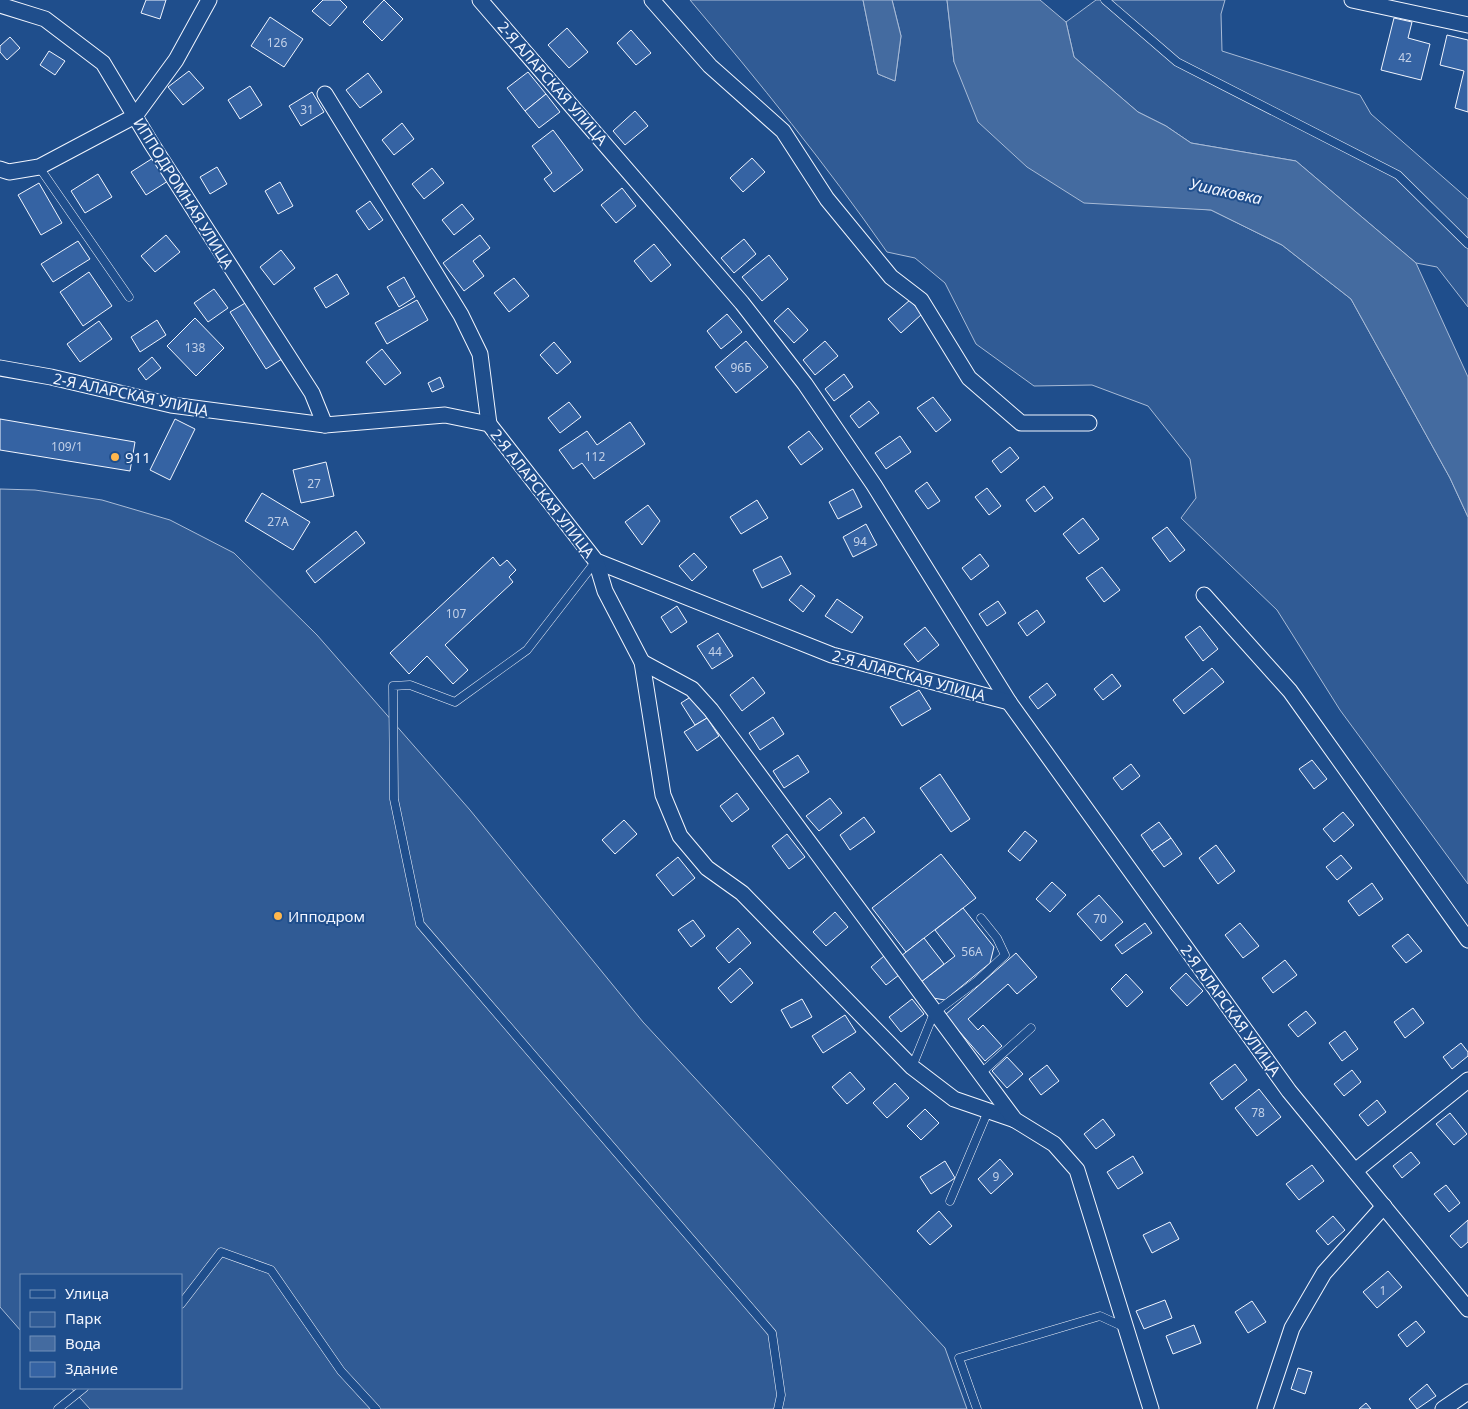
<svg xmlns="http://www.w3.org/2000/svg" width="1468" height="1409" viewBox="0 0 1468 1409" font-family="'Noto Sans',sans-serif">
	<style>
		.green { fill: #305b95; stroke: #a8bbd7 }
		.water { fill: #446ba0; stroke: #a8bbd7 }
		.building { fill: #3563a3; stroke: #f2f6ff }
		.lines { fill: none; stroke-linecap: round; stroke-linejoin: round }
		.lane-casing { stroke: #f2f6ff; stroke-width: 9 }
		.street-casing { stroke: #f2f6ff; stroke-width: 17 }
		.lane { stroke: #1f4e8c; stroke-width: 8 }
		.street { stroke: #1f4e8c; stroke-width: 15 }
		.poi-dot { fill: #ffb74d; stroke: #1f4e8c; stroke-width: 2 }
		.labels { text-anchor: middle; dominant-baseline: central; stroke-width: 4; stroke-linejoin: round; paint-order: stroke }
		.number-label { font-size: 12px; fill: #c3d1e8 }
		.street-label { font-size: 15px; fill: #f2f6ff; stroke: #1f4e8c }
		.poi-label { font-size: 15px; fill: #f2f6ff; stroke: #1f4e8c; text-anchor: start }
		.water-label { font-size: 16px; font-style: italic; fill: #f2f6ff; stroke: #1f4e8c }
	</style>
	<rect width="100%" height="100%" fill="#1f4e8c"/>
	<g class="green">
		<path d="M690 0H863L878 74 895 81 901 36 892 0H947L954 62 1164 206 1211 210 1282 245 1351 299 1450 478 1468 517V884L1340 710 1277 610 1181 518 1196 498 1190 459 1148 406 1092 385 1034 386 976 344 945 283 915 258 887 252C825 163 760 83 690 0Z"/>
		<polygon points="1096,0 1225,0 1221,14 1222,51 1360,95 1371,114 1468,199 1468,307 1437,267 1416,263 1296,161 1191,143 1166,126 1138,112 1074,57 1066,22"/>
		<polygon points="0,489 35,490 102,500 170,520 234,553 317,635 470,810 643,1022 945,1348 967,1409 90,1409 71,1388 181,1388 181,1275 21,1275 21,1331 0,1307"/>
	</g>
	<g class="water">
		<polygon points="863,0 892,0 901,36 895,81 878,74"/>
		<polygon points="947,0 1040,0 1066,22 1074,57 1138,112 1166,126 1191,143 1296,161 1416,263 1468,377 1468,517 1450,478 1351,299 1282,245 1211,210 1084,203 1027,167 978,122 954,62"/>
	</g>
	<g class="building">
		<polygon points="146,0 166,0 160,19 141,13"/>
		<polygon points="323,0 340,0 347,7 330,26 312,11"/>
		<polygon points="384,0 403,19 382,41 363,22"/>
		<polygon points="270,17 303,39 284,67 251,46"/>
		<polygon points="1394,18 1412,22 1408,38 1430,44 1421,80 1381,70"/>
		<polygon points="567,28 588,52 569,68 548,45"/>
		<polygon points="631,30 651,53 636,65 617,43"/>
		<polygon points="1447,35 1468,40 1468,112 1455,108 1464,71 1440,65"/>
		<polygon points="10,37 20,48 7,60 0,52 0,46"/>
		<polygon points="49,51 65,61 55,75 40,65"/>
		<polygon points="189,71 204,88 183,105 168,87"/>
		<polygon points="528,72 546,94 525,111 507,88"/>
		<polygon points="368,73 382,92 360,108 346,90"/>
		<polygon points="250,86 262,105 240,119 228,100"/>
		<polygon points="312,92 324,112 301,126 289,106"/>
		<polygon points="546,94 560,112 539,128 525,111"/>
		<polygon points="635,111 648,126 625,145 613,131"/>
		<polygon points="402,123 414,139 394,155 382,140"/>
		<polygon points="553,130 583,170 554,192 544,179 552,173 532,146"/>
		<polygon points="153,158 168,181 146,195 131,172"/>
		<polygon points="752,158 765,172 743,192 730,178"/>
		<polygon points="217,167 227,184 210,194 200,177"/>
		<polygon points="432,168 444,183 424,199 412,184"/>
		<polygon points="98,174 112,197 85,213 71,191"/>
		<polygon points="280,182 293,206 278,214 265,191"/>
		<polygon points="39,183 62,223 41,235 18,195"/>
		<polygon points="622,188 636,206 616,223 601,205"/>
		<polygon points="370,201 383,220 369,230 356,211"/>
		<polygon points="462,204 474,219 454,235 442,220"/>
		<polygon points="166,235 180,252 155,272 141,256"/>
		<polygon points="480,235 490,248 473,261 484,276 464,291 443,263"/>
		<polygon points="744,239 756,254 734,273 721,258"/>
		<polygon points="78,241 90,259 53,282 41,264"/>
		<polygon points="654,244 671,265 651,282 634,261"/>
		<polygon points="281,250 295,268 274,285 260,267"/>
		<polygon points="769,255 788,279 762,301 742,277"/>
		<polygon points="89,272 112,306 83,326 60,292"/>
		<polygon points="337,274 349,294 326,308 314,288"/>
		<polygon points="404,277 415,297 399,307 387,287"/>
		<polygon points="514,278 529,296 509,312 494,293"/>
		<polygon points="214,289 228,308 208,322 194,303"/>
		<polygon points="417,300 428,320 387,344 375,323"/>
		<polygon points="910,300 922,314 901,333 888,319"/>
		<polygon points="247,302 282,359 266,369 230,312"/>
		<polygon points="788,308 808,330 794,343 774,321"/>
		<polygon points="727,314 742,332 721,349 707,331"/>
		<polygon points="195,318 224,348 196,376 167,346"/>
		<polygon points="157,320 166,335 140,352 131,337"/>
		<polygon points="99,321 112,339 80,362 67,344"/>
		<polygon points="746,341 768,367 736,393 715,367"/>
		<polygon points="825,341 838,356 815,375 803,360"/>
		<polygon points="554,342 571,362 557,374 540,355"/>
		<polygon points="382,349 401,373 385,385 366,362"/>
		<polygon points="152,357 161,368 146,380 138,369"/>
		<polygon points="844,374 853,387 834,401 825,389"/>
		<polygon points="440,377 444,387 432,392 428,383"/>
		<polygon points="933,397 951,420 936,432 917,408"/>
		<polygon points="869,401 879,413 859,428 850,416"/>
		<polygon points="569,402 581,417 560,433 548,418"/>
		<polygon points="0,419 135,442 130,471 0,450"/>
		<polygon points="175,419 195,429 170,480 150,470"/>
		<polygon points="630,422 645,444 594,479 582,463 573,469 559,450 587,431 597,445"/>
		<polygon points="809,431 823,449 801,465 788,447"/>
		<polygon points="900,436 911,452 886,469 875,453"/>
		<polygon points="1010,447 1019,458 1001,473 992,461"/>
		<polygon points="326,462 334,496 301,503 293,470"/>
		<polygon points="927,482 940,501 928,509 915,491"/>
		<polygon points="1044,486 1053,498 1035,512 1026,500"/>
		<polygon points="987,488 1001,506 989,515 975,497"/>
		<polygon points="853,489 862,507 838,519 829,502"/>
		<polygon points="262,493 310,522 293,550 245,521"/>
		<polygon points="757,500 768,518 741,534 730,517"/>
		<polygon points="648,505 660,521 642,545 625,522"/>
		<polygon points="1083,518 1099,539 1079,554 1063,534"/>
		<polygon points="866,524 877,545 853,557 843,537"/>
		<polygon points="1167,527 1185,550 1170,562 1152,538"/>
		<polygon points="356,531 365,543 315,583 306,571"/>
		<polygon points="694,553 707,567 692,581 679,566"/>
		<polygon points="980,554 989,566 971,580 962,568"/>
		<polygon points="781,556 791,574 762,588 753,570"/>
		<polygon points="493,557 500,566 507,560 516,570 509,577 513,582 445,645 468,670 453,684 427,656 409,674 390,653"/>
		<polygon points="1102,567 1120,590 1104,602 1086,578"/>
		<polygon points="801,585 815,596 803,612 789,600"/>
		<polygon points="837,599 863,617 852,633 825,616"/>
		<polygon points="998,601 1006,613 987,626 979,614"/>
		<polygon points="677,606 687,622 671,633 661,617"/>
		<polygon points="1037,610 1045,622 1027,636 1018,623"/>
		<polygon points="1200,626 1218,649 1203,661 1185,637"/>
		<polygon points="925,627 939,645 918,662 904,644"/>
		<polygon points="718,633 733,656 712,669 697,646"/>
		<polygon points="1212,668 1224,682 1184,714 1173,700"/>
		<polygon points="1112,674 1121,686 1103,700 1094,689"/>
		<polygon points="753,677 765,693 742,711 730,695"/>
		<polygon points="1047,683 1056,695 1038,709 1029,697"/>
		<polygon points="919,690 931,709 902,726 890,707"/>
		<polygon points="692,696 707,718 695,725 681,703"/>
		<polygon points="773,717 784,734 760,750 749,733"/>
		<polygon points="707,718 719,736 697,751 684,732"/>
		<polygon points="798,755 809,772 784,788 773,771"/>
		<polygon points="1312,760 1327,779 1314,789 1299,769"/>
		<polygon points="1131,764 1140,776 1122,790 1113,778"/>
		<polygon points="940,774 970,819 951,832 920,788"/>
		<polygon points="737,793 749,809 732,822 720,806"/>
		<polygon points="830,798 842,813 819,831 806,816"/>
		<polygon points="1343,812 1354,825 1334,842 1323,829"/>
		<polygon points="864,817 875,832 850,850 840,835"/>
		<polygon points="624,820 637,834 615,854 602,840"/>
		<polygon points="1159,822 1171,838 1152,851 1141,835"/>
		<polygon points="1025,831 1037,841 1020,861 1008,851"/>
		<polygon points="787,834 805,857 789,869 772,846"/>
		<polygon points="1171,838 1182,854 1164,867 1152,851"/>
		<polygon points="1216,845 1235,871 1218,884 1199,858"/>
		<polygon points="941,854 976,898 906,952 872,908"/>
		<polygon points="1341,855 1352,868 1337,880 1326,867"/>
		<polygon points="678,857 695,878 673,896 656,875"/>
		<polygon points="1052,882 1066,895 1050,912 1036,899"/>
		<polygon points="1372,883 1383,899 1359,916 1348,901"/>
		<polygon points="1099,895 1123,922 1101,941 1077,914"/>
		<polygon points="963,908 994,947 990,963 945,1000 933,998 921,982 955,956 935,930"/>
		<polygon points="835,912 848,927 826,946 813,932"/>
		<polygon points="693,920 705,936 691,947 678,930"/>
		<polygon points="1145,923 1152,933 1122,954 1115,945"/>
		<polygon points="1240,923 1259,946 1243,958 1225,935"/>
		<polygon points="738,928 751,943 729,963 716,948"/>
		<polygon points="1408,934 1422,951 1406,963 1392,946"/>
		<polygon points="924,938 944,964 921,982 901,956"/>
		<polygon points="1016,953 1037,977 1017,994 1008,984 968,1019 978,1030 983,1025 1002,1046 985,1061 945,1015"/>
		<polygon points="884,956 899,975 886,985 871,967"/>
		<polygon points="1285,960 1297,975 1273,993 1262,978"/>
		<polygon points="740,968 753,983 731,1003 718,988"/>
		<polygon points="1186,973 1203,991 1187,1006 1170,988"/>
		<polygon points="1126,974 1143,992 1127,1007 1111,989"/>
		<polygon points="802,999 812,1017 791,1028 781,1010"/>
		<polygon points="912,999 924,1014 901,1032 889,1017"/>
		<polygon points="1413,1008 1424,1023 1405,1038 1394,1022"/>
		<polygon points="1306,1011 1316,1023 1298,1037 1288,1025"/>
		<polygon points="845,1015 856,1032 823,1053 812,1036"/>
		<polygon points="1345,1031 1358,1049 1342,1061 1329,1043"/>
		<polygon points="1461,1043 1468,1052 1468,1056 1452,1069 1443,1057"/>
		<polygon points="1007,1057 1023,1074 1007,1088 992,1071"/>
		<polygon points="1235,1064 1247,1080 1222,1100 1210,1083"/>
		<polygon points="1047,1065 1059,1081 1041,1095 1029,1079"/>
		<polygon points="1352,1070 1361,1082 1344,1096 1334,1084"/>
		<polygon points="850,1072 865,1089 847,1104 832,1087"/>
		<polygon points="895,1083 909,1098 887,1118 873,1103"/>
		<polygon points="1259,1089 1281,1117 1257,1136 1235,1108"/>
		<polygon points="1377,1100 1386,1112 1368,1126 1359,1115"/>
		<polygon points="925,1109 939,1123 921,1140 907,1126"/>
		<polygon points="1450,1113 1467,1134 1454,1145 1436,1124"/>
		<polygon points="1103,1119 1115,1135 1096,1149 1084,1134"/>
		<polygon points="1411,1152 1420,1163 1402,1178 1393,1166"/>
		<polygon points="1133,1156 1143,1173 1118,1189 1107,1172"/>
		<polygon points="1000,1159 1013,1174 991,1194 978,1179"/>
		<polygon points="945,1161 955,1178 931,1194 920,1177"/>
		<polygon points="1312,1165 1324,1181 1299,1200 1286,1184"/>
		<polygon points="1446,1185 1460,1203 1449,1212 1434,1194"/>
		<polygon points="939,1211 952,1226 930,1245 917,1231"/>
		<polygon points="1333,1216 1345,1230 1328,1245 1316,1231"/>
		<polygon points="1468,1220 1468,1242 1461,1248 1450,1236"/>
		<polygon points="1170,1222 1179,1239 1152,1253 1143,1235"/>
		<polygon points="1388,1271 1402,1287 1377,1308 1363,1292"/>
		<polygon points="1165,1300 1172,1318 1144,1329 1136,1311"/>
		<polygon points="1252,1301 1266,1322 1248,1333 1235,1312"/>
		<polygon points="1416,1321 1425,1332 1407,1347 1398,1335"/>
		<polygon points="1194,1325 1201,1343 1173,1354 1166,1336"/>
		<polygon points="1298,1368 1312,1372 1305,1394 1291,1389"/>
		<polygon points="1427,1384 1436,1396 1417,1409 1409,1399"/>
		<polygon points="1366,1403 1371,1409 1359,1409"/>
	</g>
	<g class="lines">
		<defs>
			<g id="lane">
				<polyline points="1105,0 1177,62 1398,175 1468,244"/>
				<polyline points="39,167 129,297"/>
				<polyline points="596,561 527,650 455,702 410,685 393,686 394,799 420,924 772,1333 781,1395 778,1409"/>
				<polyline points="912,1067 934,1013 977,981 1005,955 997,938 981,918"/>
				<polyline points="980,1074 1031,1028"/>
				<polyline points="950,1201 988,1111"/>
				<polyline points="181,1304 221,1252 271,1270 341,1371 376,1409"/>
				<polyline points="58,1409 84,1388"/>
				<polyline points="977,1409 959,1358 1100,1316 1124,1327"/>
			</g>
			<g id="street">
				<polyline points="480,0 742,303 805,384 874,485 1009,702 1289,1091 1468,1309"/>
				<polyline points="652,0 710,66 783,131 827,199 891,277 921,300 969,378 1021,423 1089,423"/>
				<polyline points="1352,0 1468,25"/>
				<polyline points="0,5 45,19 103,63 151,143 312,393 325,425"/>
				<polyline points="325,94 461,315 480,354 489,424"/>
				<polyline points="0,169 9,172 39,167 135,116 176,60 209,0"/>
				<polyline points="0,368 51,377 171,405 325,425 445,415 489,424 596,561 832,655 1009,702"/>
				<polyline points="596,561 605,591 642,662 663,795 680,836 707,868 742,893 912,1067 954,1099 1015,1120"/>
				<polyline points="1204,595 1290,691 1468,940"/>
				<polyline points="642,662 692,689 711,710 1015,1120 1054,1144 1077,1170 1151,1409"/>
				<polyline points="1355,1171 1468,1080"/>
				<polyline points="1265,1409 1292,1328 1324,1273 1384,1206"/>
				<polyline points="1443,1409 1468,1392"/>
			</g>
		</defs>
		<use href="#lane" class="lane-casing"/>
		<use href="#street" class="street-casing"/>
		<use href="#lane" class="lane"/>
		<use href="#street" class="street"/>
	</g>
	<g class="poi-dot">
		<circle cx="115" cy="457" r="5"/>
		<circle cx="278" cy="916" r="5"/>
	</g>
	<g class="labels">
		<g class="number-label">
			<text x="277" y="42">126</text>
			<text x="1405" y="57">42</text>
			<text x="307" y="109">31</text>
			<text x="195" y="347">138</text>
			<text x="741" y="367">96Б</text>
			<text x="67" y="446">109/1</text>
			<text x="595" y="456">112</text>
			<text x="314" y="483">27</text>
			<text x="278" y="521">27А</text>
			<text x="860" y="541">94</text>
			<text x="456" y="613">107</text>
			<text x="715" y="651">44</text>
			<text x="1100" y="918">70</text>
			<text x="972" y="951">56А</text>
			<text x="1258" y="1112">78</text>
			<text x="996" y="1176">9</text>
			<text x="1383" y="1290">1</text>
		</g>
		<g class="street-label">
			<text transform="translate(553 83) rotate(49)">2-Я АЛАРСКАЯ УЛИЦА</text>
			<text transform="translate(184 193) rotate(58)">ИППОДРОМНАЯ УЛИЦА</text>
			<text transform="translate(131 394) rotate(12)">2-Я АЛАРСКАЯ УЛИЦА</text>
			<text transform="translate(543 493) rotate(52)">2-Я АЛАРСКАЯ УЛИЦА</text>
			<text transform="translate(909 675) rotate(15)">2-Я АЛАРСКАЯ УЛИЦА</text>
			<text transform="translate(1231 1010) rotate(54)">2-Я АЛАРСКАЯ УЛИЦА</text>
		</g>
		<g class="poi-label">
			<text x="125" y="457">911</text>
			<text x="288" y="916">Ипподром</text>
		</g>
		<g class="water-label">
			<text transform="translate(1226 191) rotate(12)">Ушаковка</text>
		</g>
	</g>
	<rect x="20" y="1274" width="162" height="115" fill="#1f4e8c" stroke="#7391ba"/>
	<rect x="30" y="1290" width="25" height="8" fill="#1f4e8c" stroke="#7391ba"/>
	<text x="65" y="1299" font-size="15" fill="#f2f6ff">Улица</text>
	<rect x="30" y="1312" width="25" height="15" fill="#305b95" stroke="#7391ba"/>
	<text x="65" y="1324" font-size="15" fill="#f2f6ff">Парк</text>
	<rect x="30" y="1336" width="25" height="15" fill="#446ba0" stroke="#7391ba"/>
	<text x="65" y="1349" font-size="15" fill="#f2f6ff">Вода</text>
	<rect x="30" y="1362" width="25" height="15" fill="#3563a3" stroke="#7391ba"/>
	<text x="65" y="1374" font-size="15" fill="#f2f6ff">Здание</text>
</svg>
